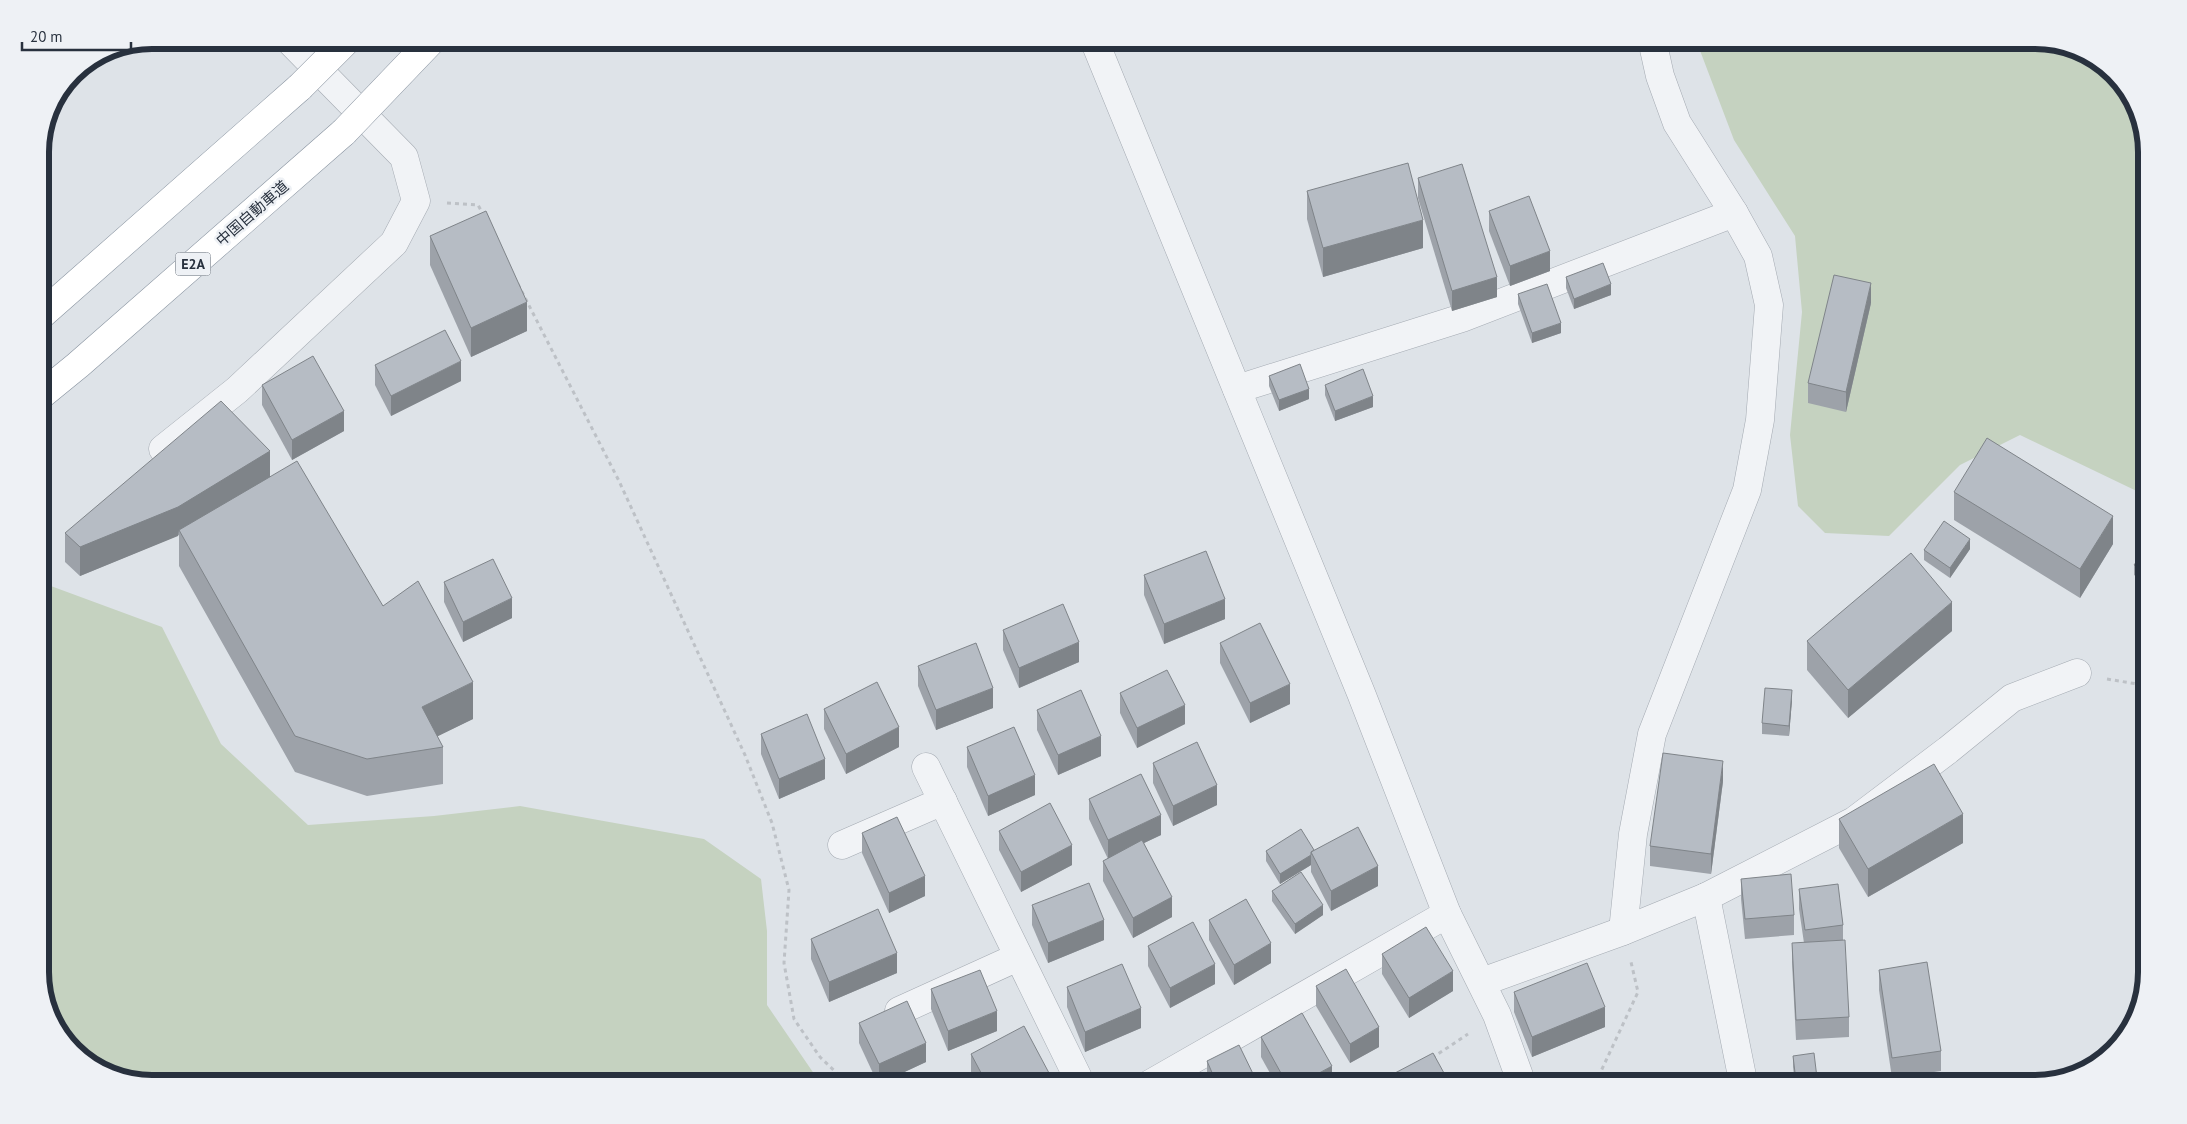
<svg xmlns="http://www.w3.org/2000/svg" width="2187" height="1124" viewBox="0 0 2187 1124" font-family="'PT Sans','Noto Sans JP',sans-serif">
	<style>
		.green { fill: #c5d2c0 }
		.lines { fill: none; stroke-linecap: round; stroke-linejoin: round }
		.minor-casing { stroke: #a4aab2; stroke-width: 29 }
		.highway-casing { stroke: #86919e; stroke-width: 29 }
		.path { stroke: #bdc1c6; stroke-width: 3; stroke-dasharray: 4 4; stroke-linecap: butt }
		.minor { stroke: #f1f3f6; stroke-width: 28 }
		.highway { stroke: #fff; stroke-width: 28 }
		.highway-bridge-casing { stroke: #86919e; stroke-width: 29; stroke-linecap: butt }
		.highway-bridge { stroke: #fff; stroke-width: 28 }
		.wall { fill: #9da2a9 }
		.shaded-wall { fill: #7f8489 }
		.building { fill: #b6bcc4; stroke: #7f8489 }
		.labels { text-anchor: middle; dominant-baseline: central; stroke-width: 5; stroke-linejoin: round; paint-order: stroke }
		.shield { fill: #eef1f5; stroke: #636b75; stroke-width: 1 }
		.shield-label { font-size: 14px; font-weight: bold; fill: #28313e }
		.street-label { font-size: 15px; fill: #28313e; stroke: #eef1f5 }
		.rim { fill: none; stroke: #28313e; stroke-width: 6 }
	</style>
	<rect width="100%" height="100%" fill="#dee3e8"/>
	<g class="green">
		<polygon points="1696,40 2036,40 2085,52 2128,90 2147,144 2147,496 2020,435 1960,465 1889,536 1825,533 1798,506 1790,435 1802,312 1795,236 1734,140"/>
		<polygon points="40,582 162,627 221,744 308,825 434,816 520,806 704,839 761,879 767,931 767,1005 821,1084 151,1084 102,1072 59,1035 40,980"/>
	</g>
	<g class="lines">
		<defs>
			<g id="minor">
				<polyline points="1094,40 1361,693 1447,914 1497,1015 1522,1084"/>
				<polyline points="1237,389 1462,318 1734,213"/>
				<polyline points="163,449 237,390 394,243 416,201 404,157 289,40"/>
				<polyline points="926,767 1081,1084"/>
				<polyline points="842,845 943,801"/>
				<polyline points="1706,897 1743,1081 1746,1084"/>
				<polyline points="1623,931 1633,834 1652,734 1747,490 1760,420 1769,305 1758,256 1734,213 1677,123 1660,76 1652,40"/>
				<polyline points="1482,982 1623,931 1706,897 1854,821 1948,750 2012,698 2077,673"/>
				<polyline points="899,1011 1018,957"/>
				<polyline points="1150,1084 1447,914"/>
			</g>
			<g id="highway">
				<polyline points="40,316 300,87"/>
				<polyline points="40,396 78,365 344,132"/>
			</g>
		</defs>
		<use href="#minor" class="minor-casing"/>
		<use href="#highway" class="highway-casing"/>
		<g class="path">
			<polyline points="447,203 478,205 484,216"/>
			<polyline points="518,284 619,481 745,755 772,823 789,890 784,963 794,1019 820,1057 848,1084"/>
			<polyline points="2107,679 2137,684 2147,674"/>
			<polyline points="1432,1058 1468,1034"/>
			<polyline points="1595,1084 1638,992 1631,962"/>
		</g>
		<use href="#minor" class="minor"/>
		<use href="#highway" class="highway"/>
		<defs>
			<g id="highway-bridge">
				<polyline points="300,87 347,40"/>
				<polyline points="344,132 432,40"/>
			</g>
		</defs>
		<use href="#highway-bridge" class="highway-bridge-casing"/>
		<use href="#highway-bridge" class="highway-bridge"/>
	</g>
	<g class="wall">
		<polygon points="808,40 839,40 812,51"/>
		<polygon points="1418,178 1497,297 1452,311 1418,198"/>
		<polygon points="1307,191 1423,248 1323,277 1307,219"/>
		<polygon points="1489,211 1550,271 1510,286 1489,231"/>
		<polygon points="430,236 527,331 471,357 430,265"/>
		<polygon points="1566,277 1611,295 1574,309 1566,288"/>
		<polygon points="1518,294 1561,333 1532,343 1518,304"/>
		<polygon points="1871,303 1846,412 1808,403 1808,383"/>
		<polygon points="375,365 461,381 391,416 375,385"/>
		<polygon points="1269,376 1309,399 1279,411 1269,386"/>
		<polygon points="262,385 344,431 292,460 262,405"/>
		<polygon points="1325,385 1373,407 1335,421 1325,395"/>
		<polygon points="270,477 383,606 473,719 437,736 443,747 443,784 367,796 295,772 179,566 179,535 80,576 65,562 65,533"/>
		<polygon points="1954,492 2113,544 2080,598 1954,520"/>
		<polygon points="2147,547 2147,584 2134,575 2134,565"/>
		<polygon points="1970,549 1950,578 1924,560 1924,550"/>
		<polygon points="1144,575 1225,619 1164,644 1144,595"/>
		<polygon points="444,582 512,618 463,642 444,602"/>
		<polygon points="1003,630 1079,662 1019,688 1003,650"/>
		<polygon points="1952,631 1848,718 1807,670 1807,641"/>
		<polygon points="1220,643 1290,704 1250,723 1220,663"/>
		<polygon points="918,666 993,708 936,730 918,686"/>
		<polygon points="1120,693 1185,724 1137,748 1120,713"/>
		<polygon points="1792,700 1789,736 1762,734 1762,723"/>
		<polygon points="824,709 899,747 846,774 824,729"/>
		<polygon points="1037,710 1101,756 1058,775 1037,730"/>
		<polygon points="761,734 825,779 779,799 761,754"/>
		<polygon points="967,747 1035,795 988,816 967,767"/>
		<polygon points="1153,763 1217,805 1173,826 1153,783"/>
		<polygon points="1723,781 1711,874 1650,866 1650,846"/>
		<polygon points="1089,799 1161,835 1144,843 1172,917 1133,938 1103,881 1103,861 1108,859 1089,819"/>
		<polygon points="1839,819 1963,843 1868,897 1839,848"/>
		<polygon points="999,831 1072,865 1021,892 999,850"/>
		<polygon points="862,833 925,896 889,913 862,853"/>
		<polygon points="1314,850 1378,886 1331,911 1311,872 1311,865 1280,884 1266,861 1266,851"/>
		<polygon points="1741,879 1794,915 1794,935 1745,939 1741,899"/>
		<polygon points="1799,889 1843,925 1843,940 1849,1017 1849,1037 1796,1040 1792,963 1792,943 1804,943 1799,909"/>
		<polygon points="1272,891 1323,915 1295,934 1272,901"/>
		<polygon points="1032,905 1104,940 1048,963 1032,925"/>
		<polygon points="1209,920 1271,963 1234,985 1209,940"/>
		<polygon points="811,939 897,973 829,1002 811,959"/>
		<polygon points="1148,946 1215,984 1170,1008 1148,966"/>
		<polygon points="1382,954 1453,991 1409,1018 1382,974"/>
		<polygon points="1879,970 1941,1051 1941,1071 1892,1078 1879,990"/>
		<polygon points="1316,986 1379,1047 1350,1063 1316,1006"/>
		<polygon points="1067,987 1141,1028 1085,1052 1067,1007"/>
		<polygon points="931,989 997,1031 948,1051 931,1009"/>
		<polygon points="1514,992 1605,1027 1532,1057 1514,1012"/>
		<polygon points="859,1023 926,1062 878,1084 859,1043"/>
		<polygon points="1261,1037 1332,1084 1276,1084 1261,1057"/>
		<polygon points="971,1054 1049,1084 976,1084 971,1074"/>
		<polygon points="1793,1056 1817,1078 1817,1084 1795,1084 1793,1067"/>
		<polygon points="1207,1061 1258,1084 1208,1084 1207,1081"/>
		<polygon points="1395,1073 1450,1084 1395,1084"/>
	</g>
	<g class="shaded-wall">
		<polygon points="812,40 839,40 812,51"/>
		<polygon points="1423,220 1423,248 1323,277 1323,248"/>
		<polygon points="1550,251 1550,271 1510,286 1510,266"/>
		<polygon points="1497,277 1497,297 1452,311 1452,291"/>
		<polygon points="1871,283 1871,303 1846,412 1846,392"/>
		<polygon points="1611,284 1611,295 1574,309 1574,299"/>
		<polygon points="527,302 527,331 471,357 471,328"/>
		<polygon points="1561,323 1561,333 1532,343 1532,333"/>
		<polygon points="461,361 461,381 391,416 391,396"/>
		<polygon points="1309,389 1309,399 1279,411 1279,400"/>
		<polygon points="1373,396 1373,407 1335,421 1335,411"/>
		<polygon points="344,411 344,431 292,460 292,440"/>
		<polygon points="270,451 270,480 179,530 178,536 80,576 80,547"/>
		<polygon points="2113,516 2113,544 2080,598 2080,569"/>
		<polygon points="1970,539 1970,549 1950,578 1950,568"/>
		<polygon points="512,598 512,618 463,642 463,622"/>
		<polygon points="1225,599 1225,619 1164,644 1164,624"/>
		<polygon points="1952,602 1952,631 1848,718 1848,690"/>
		<polygon points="1079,642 1079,662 1019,688 1019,668"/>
		<polygon points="473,682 473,719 422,744 422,707"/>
		<polygon points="1290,684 1290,704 1250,723 1250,703"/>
		<polygon points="993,688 993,708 936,730 936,710"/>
		<polygon points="1792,690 1792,700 1789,736 1789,726"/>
		<polygon points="1185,705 1185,724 1137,748 1137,728"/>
		<polygon points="899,727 899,747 846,774 846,754"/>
		<polygon points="1101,736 1101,756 1058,775 1058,755"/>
		<polygon points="825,759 825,779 779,799 779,779"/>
		<polygon points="1723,761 1723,781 1711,874 1711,854"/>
		<polygon points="1035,775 1035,795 988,816 988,796"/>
		<polygon points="1217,785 1217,805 1173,826 1173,806"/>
		<polygon points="1963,814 1963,843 1868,897 1868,869"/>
		<polygon points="1161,815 1161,835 1108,860 1108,840"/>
		<polygon points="1072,845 1072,865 1021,892 1021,872"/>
		<polygon points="1311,855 1311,865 1280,884 1280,874"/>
		<polygon points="1378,866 1378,886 1331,911 1331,891"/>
		<polygon points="925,876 925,896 889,913 889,893"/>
		<polygon points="1172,897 1172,917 1133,938 1133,918"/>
		<polygon points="1323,905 1323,915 1295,934 1295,924"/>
		<polygon points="1104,920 1104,940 1048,963 1048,943"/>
		<polygon points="1271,943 1271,963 1234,985 1234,965"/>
		<polygon points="897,953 897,973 829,1002 829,982"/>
		<polygon points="1215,964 1215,984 1170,1008 1170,988"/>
		<polygon points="1453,971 1453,991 1409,1018 1409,998"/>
		<polygon points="1605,1007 1605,1027 1532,1057 1532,1037"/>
		<polygon points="1141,1008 1141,1028 1085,1052 1085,1032"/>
		<polygon points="997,1011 997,1031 948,1051 948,1031"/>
		<polygon points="1379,1027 1379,1047 1350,1063 1350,1044"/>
		<polygon points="926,1043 926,1062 879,1084 879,1064"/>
		<polygon points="1332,1066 1332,1084 1299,1084"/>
		<polygon points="1049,1073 1049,1084 1028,1084"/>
	</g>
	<g class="building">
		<polygon points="1408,163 1423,220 1323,248 1307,191"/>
		<polygon points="1462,164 1497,277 1452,291 1418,178"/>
		<polygon points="1529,196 1550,251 1510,266 1489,211"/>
		<polygon points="486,211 527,302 471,328 430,236"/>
		<polygon points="1603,263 1611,284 1574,299 1566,277"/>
		<polygon points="1834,275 1871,283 1846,392 1808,383"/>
		<polygon points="1547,284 1561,323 1532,333 1518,294"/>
		<polygon points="445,330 461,361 391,396 375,365"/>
		<polygon points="313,356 344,411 292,440 262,385"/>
		<polygon points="1300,364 1309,389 1279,400 1269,376"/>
		<polygon points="1363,369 1373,396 1335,411 1325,385"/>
		<polygon points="221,401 270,451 178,507 80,547 65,533"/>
		<polygon points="1987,438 2113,516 2080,569 1954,492"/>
		<polygon points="297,461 383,606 418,581 473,682 422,707 443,747 367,759 295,736 179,530"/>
		<polygon points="1944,521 1970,539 1950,568 1924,550"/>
		<polygon points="2147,547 2147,574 2134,565"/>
		<polygon points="1206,551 1225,599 1164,624 1144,575"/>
		<polygon points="1911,553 1952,602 1848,690 1807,641"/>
		<polygon points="493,559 512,598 463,622 444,582"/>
		<polygon points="1063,604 1079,642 1019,668 1003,630"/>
		<polygon points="1260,623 1290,684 1250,703 1220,643"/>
		<polygon points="976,643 993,688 936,710 918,666"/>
		<polygon points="1167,670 1185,705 1137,728 1120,693"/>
		<polygon points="877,682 899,727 846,754 824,709"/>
		<polygon points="1765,688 1792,690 1789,726 1762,723"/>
		<polygon points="1081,690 1101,736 1058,755 1037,710"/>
		<polygon points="807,714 825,759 779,779 761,734"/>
		<polygon points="1014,727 1035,775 988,796 967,747"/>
		<polygon points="1197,742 1217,785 1173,806 1153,763"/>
		<polygon points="1663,753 1723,761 1711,854 1650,846"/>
		<polygon points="1934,764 1963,814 1868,869 1839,819"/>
		<polygon points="1141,774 1161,815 1108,840 1089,799"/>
		<polygon points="1050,803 1072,845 1021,872 999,831"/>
		<polygon points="897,817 925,876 889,893 862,833"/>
		<polygon points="1358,827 1378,866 1331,891 1311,852"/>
		<polygon points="1301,829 1314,850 1311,852 1311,855 1280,874 1266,851"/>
		<polygon points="1142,840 1172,897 1133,918 1103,861"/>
		<polygon points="1301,872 1323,905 1295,924 1272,891"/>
		<polygon points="1791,874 1794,915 1745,919 1741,879"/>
		<polygon points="1089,883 1104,920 1048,943 1032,905"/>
		<polygon points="1838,884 1843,925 1805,930 1799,889"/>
		<polygon points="1246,899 1271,943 1234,965 1209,920"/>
		<polygon points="878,909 897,953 829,982 811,939"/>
		<polygon points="1193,922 1215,964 1170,988 1148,946"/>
		<polygon points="1426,927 1453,971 1409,998 1382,954"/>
		<polygon points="1845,940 1849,1017 1796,1020 1792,943"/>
		<polygon points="1927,962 1941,1051 1892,1058 1879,970"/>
		<polygon points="1587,963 1605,1007 1532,1037 1514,992"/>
		<polygon points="1122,964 1141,1008 1085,1032 1067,987"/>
		<polygon points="1346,969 1379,1027 1350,1044 1316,986"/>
		<polygon points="980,970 997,1011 948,1031 931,989"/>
		<polygon points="907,1001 926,1043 879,1064 859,1023"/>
		<polygon points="1302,1013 1332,1066 1299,1084 1287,1084 1261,1037"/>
		<polygon points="1024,1026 1049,1073 1028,1084 987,1084 971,1054"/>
		<polygon points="1239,1045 1258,1084 1217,1084 1207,1061"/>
		<polygon points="1433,1053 1450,1084 1400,1084 1395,1073"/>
		<polygon points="1814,1053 1817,1078 1796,1081 1793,1056"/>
		<polygon points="1178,1073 1186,1084 1163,1084"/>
		<polygon points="1958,1080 1958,1084 1939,1084"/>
	</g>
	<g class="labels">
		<rect class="shield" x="175.5" y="252.5" width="35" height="23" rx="4"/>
		<g class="shield-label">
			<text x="193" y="264">E2A</text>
		</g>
		<g class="street-label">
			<text transform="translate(252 213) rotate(-41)">中国自動車道</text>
		</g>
	</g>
	<path d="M0 0H2187V1124H0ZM152 49H2035A103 103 0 0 1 2138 152V972A103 103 0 0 1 2035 1075H152A103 103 0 0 1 49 972V152A103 103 0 0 1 152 49Z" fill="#eef1f5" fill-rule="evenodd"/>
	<path class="rim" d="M152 49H2035A103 103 0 0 1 2138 152V972A103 103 0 0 1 2035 1075H152A103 103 0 0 1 49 972V152A103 103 0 0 1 152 49Z"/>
	<path d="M22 42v8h109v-8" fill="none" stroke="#28313e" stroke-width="2.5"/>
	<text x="30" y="42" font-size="15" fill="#28313e" stroke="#eef1f5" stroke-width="4" paint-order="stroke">20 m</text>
</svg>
